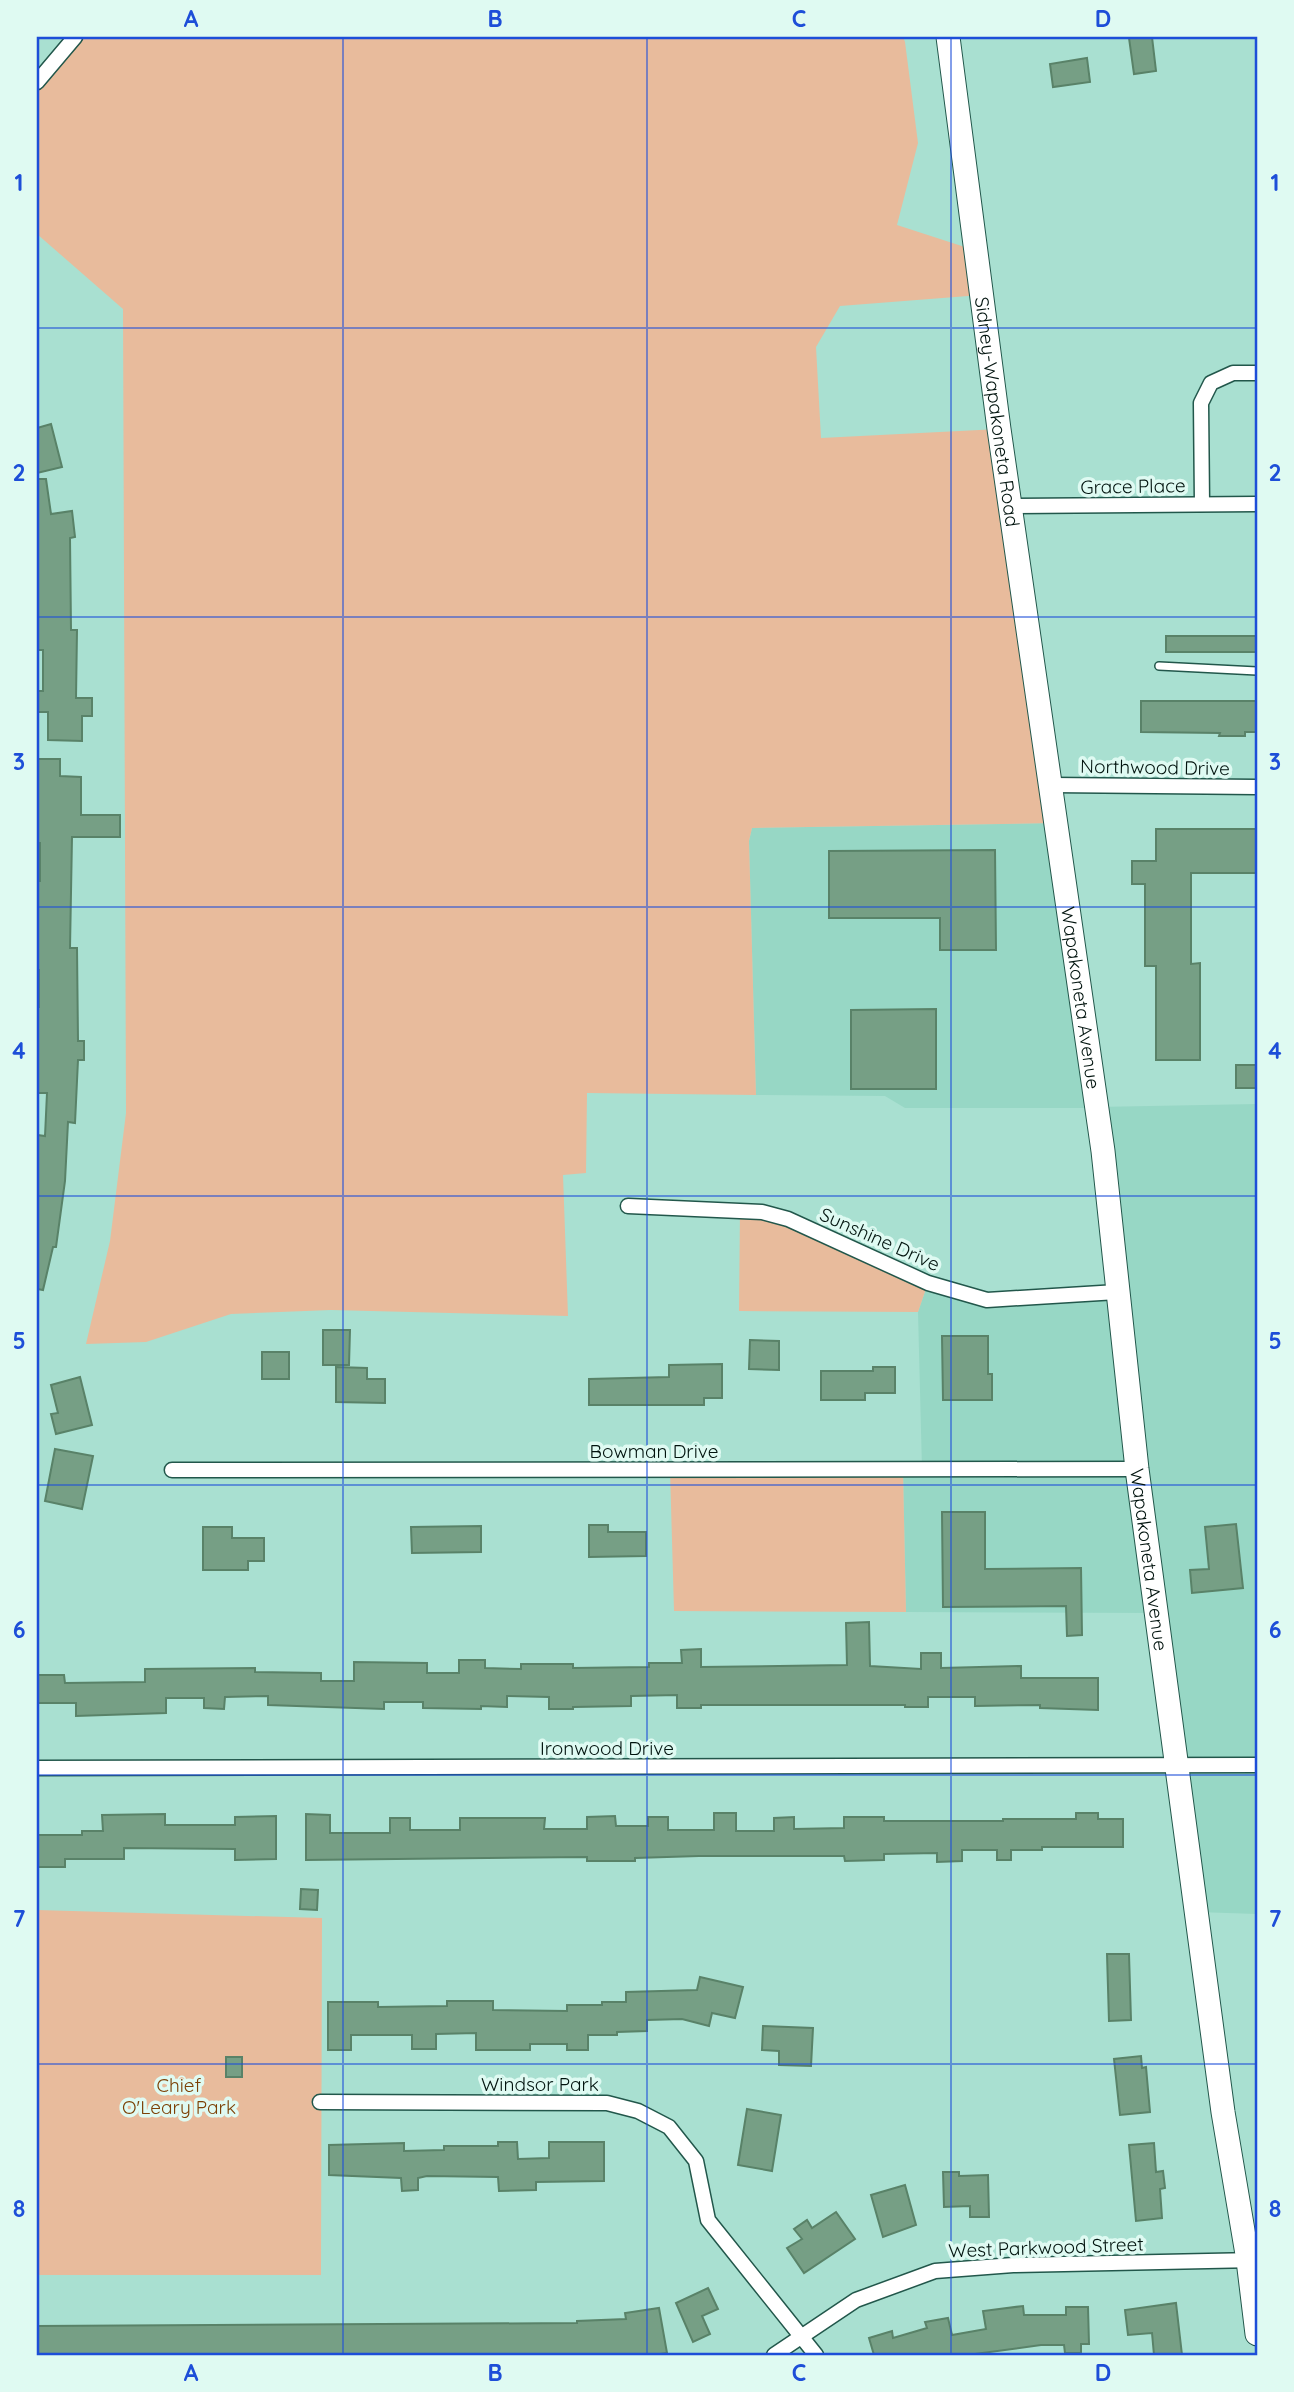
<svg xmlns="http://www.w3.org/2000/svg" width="1294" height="2392" viewBox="0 0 1294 2392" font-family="Quicksand,sans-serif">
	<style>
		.built { fill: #97d7c5 }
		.green { fill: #e8bb9c }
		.building { fill: #769f85; stroke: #598268; stroke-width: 2 }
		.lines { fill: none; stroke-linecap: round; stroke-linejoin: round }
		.lane-casing { stroke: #22574b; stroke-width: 10 }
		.street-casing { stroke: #22574b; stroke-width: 17 }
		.primary-casing { stroke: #22574b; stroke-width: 25 }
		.lane { stroke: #fff; stroke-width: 7 }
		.street { stroke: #fff; stroke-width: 14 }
		.primary { stroke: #fff; stroke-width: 23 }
		.grid { fill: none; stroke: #1d4ed8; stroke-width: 2; stroke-opacity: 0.55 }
		.labels { text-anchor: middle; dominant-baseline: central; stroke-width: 7; stroke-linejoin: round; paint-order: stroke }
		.street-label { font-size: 19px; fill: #01130e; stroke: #dffaf2 }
		.park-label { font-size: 19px; fill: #7c4005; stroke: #dffaf2 }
		.neatline { fill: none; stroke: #1d4ed8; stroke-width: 2.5 }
		.grid-label { font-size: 23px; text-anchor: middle; font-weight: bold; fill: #1d4ed8 }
	</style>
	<rect width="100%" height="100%" fill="#a9e0d1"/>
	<polygon class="built" points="1056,823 1096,1107 1257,1104 1257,1914 1197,1912 1156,1613 906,1612 903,1470 922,1469 918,1312 928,1283 987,1300 1117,1292 1096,1108 905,1108 885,1096 756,1095 749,841 752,828"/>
	<g class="green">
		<polygon points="75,37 903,37 905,42 918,143 897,225 974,250 981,295 840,306 816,347 821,438 999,429 1056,823 752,828 749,841 756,1095 587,1093 586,1173 563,1175 568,1316 331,1310 231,1314 146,1342 86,1344 110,1241 126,1113 123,309 37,234 37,82"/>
		<polygon points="740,1210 762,1212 928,1283 918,1312 739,1311"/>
		<polygon points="670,1470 903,1470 906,1612 674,1611"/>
		<polygon points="37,1910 322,1918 321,2275 37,2275"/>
	</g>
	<g class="building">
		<polygon points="1152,37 1156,71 1134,74 1129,38"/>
		<polygon points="1087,58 1090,82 1053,87 1050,64"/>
		<polygon points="51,424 62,467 37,473 37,428"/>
		<polygon points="37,479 46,479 51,514 72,511 75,537 70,538 71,630 77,630 76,698 92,698 92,716 82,716 82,741 48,740 48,712 37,712 37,691 43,691 43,650 37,650"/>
		<rect x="1166" y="636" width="91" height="16"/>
		<polygon points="1141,701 1257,701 1257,732 1245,732 1245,736 1219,736 1220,733 1141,732"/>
		<polygon points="37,759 60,759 60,776 81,777 81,815 120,815 120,837 72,837 70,948 77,948 78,1041 84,1041 84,1060 78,1060 75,1123 68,1122 65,1181 56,1247 53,1247 43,1290 37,1289 37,1135 45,1136 47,1093 37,1093 37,1007 39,1007 39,970 37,970 37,881 40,881 40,843 37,843"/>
		<polygon points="1156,829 1257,829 1257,873 1191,873 1191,964 1200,963 1200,1060 1156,1060 1156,966 1145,966 1145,884 1132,884 1132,861 1156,861"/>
		<polygon points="995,850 996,950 940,950 940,918 829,918 829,851"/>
		<polygon points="936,1009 936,1089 851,1089 851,1010"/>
		<rect x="1236" y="1065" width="21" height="23"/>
		<polygon points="323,1330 350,1330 349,1365 323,1365"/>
		<polygon points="942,1336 988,1336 988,1374 992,1374 992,1400 943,1400"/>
		<polygon points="750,1340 779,1341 779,1370 749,1369"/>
		<rect x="262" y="1352" width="27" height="27"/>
		<polygon points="722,1364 722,1398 704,1398 704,1405 589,1405 589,1379 669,1377 669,1365"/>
		<polygon points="336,1367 367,1368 367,1379 385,1379 385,1403 336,1402"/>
		<polygon points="873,1367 895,1367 895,1393 865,1393 865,1400 821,1400 821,1371 873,1371"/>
		<polygon points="80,1377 92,1425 56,1434 51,1414 58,1413 51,1385"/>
		<polygon points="55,1449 93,1456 82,1509 45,1501"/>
		<polygon points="942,1512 985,1512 985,1569 1081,1568 1082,1635 1067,1636 1066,1606 943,1607"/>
		<polygon points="1236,1524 1243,1588 1192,1593 1190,1570 1209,1569 1205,1527"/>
		<polygon points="589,1525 608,1525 608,1532 646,1532 646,1556 589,1557"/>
		<polygon points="481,1526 481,1552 412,1553 411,1527"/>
		<polygon points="203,1527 232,1527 232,1538 264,1538 264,1561 248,1561 248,1570 203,1570"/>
		<polygon points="869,1622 870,1666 921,1669 921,1653 941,1653 941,1668 1021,1666 1021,1678 1098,1678 1098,1710 1040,1708 1040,1705 975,1706 975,1697 928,1697 928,1707 905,1707 905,1705 701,1705 701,1708 677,1708 677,1695 631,1696 631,1706 573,1707 573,1709 549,1709 549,1697 507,1696 507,1707 481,1706 481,1709 423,1708 423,1702 384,1702 384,1709 268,1705 268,1696 225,1697 224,1709 204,1708 204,1698 166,1698 166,1713 76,1716 76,1703 37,1703 37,1675 64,1675 65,1683 145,1682 145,1669 255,1668 255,1672 321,1673 321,1681 354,1681 354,1662 427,1663 427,1673 459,1673 459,1660 485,1660 485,1668 521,1669 521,1664 573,1664 573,1668 649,1667 649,1663 682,1663 681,1650 701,1649 701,1667 847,1665 846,1623"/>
		<polygon points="714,1813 736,1813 736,1831 774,1831 774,1818 794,1817 794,1829 844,1828 844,1817 884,1817 884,1821 1003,1821 1003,1819 1076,1819 1076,1813 1098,1813 1098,1819 1123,1819 1123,1847 1042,1847 1042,1850 1011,1850 1011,1860 997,1860 997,1850 962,1850 962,1861 937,1862 937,1853 884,1854 884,1860 845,1861 844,1856 699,1856 635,1858 635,1861 587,1861 587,1857 306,1860 306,1814 330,1815 330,1833 390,1833 390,1818 410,1818 410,1830 460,1830 460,1818 545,1818 544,1829 587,1829 587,1817 615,1816 616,1826 648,1826 648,1817 668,1817 668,1830 714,1830"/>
		<polygon points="165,1814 165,1825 235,1825 235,1817 276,1816 276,1859 235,1860 235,1849 124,1848 124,1859 65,1859 65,1867 37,1867 37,1835 82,1835 82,1831 103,1831 102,1815"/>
		<polygon points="301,1889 318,1890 317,1910 300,1909"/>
		<polygon points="1107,1954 1129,1954 1131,2020 1109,2021"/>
		<polygon points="700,1977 743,1987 735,2018 712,2013 709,2026 682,2019 647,2020 647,2031 617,2032 617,2035 588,2035 588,2050 567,2050 567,2044 530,2044 530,2050 476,2050 476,2033 436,2034 436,2049 412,2049 412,2035 351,2035 351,2050 328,2050 328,2002 378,2002 378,2007 447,2006 447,2001 493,2001 493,2010 567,2011 567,2005 602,2005 602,2002 626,2002 626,1992 697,1990"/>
		<polygon points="763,2026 813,2028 811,2066 779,2065 779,2051 762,2050"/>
		<polygon points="1141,2056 1142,2068 1146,2067 1150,2112 1120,2115 1114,2059"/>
		<rect x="226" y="2057" width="16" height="20"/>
		<polygon points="747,2109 781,2115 772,2171 738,2165"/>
		<polygon points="498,2142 517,2142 518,2159 549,2158 549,2142 604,2142 604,2181 536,2182 536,2190 499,2191 498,2177 427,2176 418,2178 418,2190 402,2191 401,2178 329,2175 329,2145 404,2143 404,2151 444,2150 444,2146 498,2146"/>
		<polygon points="1154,2143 1156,2172 1163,2171 1165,2188 1160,2189 1162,2218 1136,2221 1129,2145"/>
		<polygon points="943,2172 959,2172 959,2176 988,2175 989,2217 970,2217 970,2206 944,2207"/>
		<polygon points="905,2185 916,2225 883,2237 871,2195"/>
		<polygon points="836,2212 855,2239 804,2273 787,2248 802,2239 794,2229 807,2220 812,2228"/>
		<polygon points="708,2288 718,2309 702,2316 710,2334 693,2342 676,2303"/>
		<polygon points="1176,2303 1182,2355 1154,2355 1152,2333 1128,2335 1125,2310"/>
		<polygon points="1023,2306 1024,2315 1066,2315 1066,2307 1088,2307 1089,2344 1081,2344 1081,2353 1065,2353 1064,2345 1041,2345 975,2354 976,2355 874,2355 869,2338 892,2331 893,2338 927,2328 925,2322 948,2318 952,2335 986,2329 983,2311"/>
		<polygon points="659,2308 667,2353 652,2355 37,2355 37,2326 577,2323 577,2321 626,2319 625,2313"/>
	</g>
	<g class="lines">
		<defs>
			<polyline id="lane" points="1159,666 1257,671"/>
			<g id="street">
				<polyline points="37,82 75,37"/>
				<polyline points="1202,504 1201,403 1211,383 1233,373 1257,373"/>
				<polyline points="1010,506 1257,504"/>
				<polyline points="1052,785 1257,787"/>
				<polyline points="628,1206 762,1212 788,1219 928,1283 987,1300 1117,1292"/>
				<polyline points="172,1470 1137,1469"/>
				<polyline points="37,1768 1257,1765"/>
				<polyline points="320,2102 607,2103 638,2111 669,2127 696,2161 708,2220 816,2355"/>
				<polyline points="774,2355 856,2300 935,2271 1013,2265 1256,2260"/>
			</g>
			<g id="primary">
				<path id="s1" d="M948 37 999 429 1103 1151 1137 1469 1223 2112 1248 2260 1257 2334"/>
			</g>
		</defs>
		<use href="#lane" class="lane-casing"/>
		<use href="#street" class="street-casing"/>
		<use href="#primary" class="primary-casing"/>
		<use href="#lane" class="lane"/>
		<use href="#street" class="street"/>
		<use href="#primary" class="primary"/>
	</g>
	<path class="grid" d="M343 37V2355M647 37V2355M951 37V2355M37 328H1257M37 617H1257M37 907H1257M37 1196H1257M37 1485H1257M37 1775H1257M37 2064H1257"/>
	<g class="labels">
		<g class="street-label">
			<text stroke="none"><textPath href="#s1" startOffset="378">Sidney-Wapakoneta Road</textPath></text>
			<text transform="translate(1133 486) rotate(-1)">Grace Place</text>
			<text transform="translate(1155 767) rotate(1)">Northwood Drive</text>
			<text stroke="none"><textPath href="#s1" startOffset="970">Wapakoneta Avenue</textPath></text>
			<text transform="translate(880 1239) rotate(24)">Sunshine Drive</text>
			<text x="654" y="1451">Bowman Drive</text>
			<text stroke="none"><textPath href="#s1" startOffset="1536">Wapakoneta Avenue</textPath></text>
			<text x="607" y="1748">Ironwood Drive</text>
			<text x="540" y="2084">Windsor Park</text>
			<text transform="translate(1046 2247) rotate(-2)">West Parkwood Street</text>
		</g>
		<g class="park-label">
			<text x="179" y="2085">Chief<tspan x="179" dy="22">O'Leary Park</tspan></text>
		</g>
	</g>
	<rect width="1294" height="2392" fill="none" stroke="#dffaf2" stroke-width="77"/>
	<rect x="38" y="38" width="1218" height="2316" class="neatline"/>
	<g class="grid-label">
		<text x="191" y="27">A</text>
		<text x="495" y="27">B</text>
		<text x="799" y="27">C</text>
		<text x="1103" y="27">D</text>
		<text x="19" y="191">1</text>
		<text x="1275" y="191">1</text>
		<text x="19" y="481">2</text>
		<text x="1275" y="481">2</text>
		<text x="19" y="770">3</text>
		<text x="1275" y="770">3</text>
		<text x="19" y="1059">4</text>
		<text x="1275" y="1059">4</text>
		<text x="19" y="1349">5</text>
		<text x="1275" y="1349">5</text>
		<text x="19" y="1638">6</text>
		<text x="1275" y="1638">6</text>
		<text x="19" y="1927">7</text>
		<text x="1275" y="1927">7</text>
		<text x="19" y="2217">8</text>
		<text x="1275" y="2217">8</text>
		<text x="191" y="2381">A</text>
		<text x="495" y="2381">B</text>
		<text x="799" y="2381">C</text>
		<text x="1103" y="2381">D</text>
	</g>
</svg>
